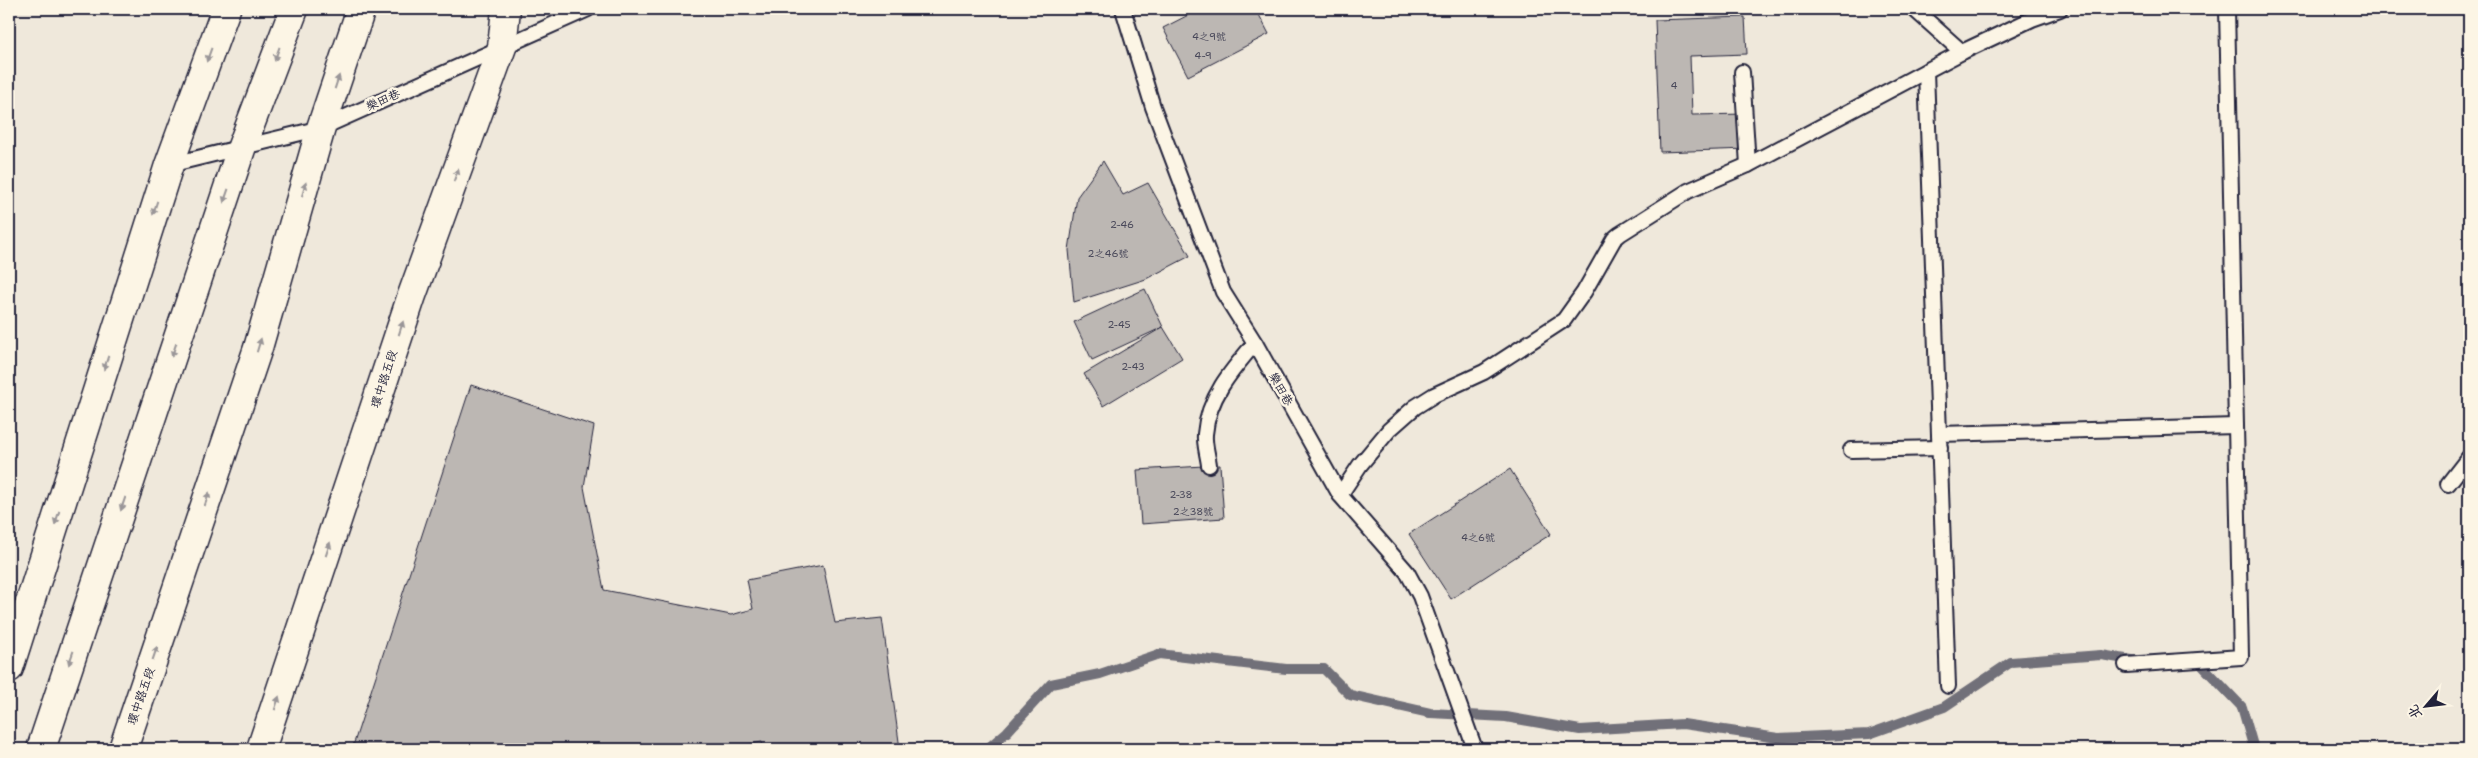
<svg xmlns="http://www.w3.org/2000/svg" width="2478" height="758" viewBox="0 0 2478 758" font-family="'Shantell Sans','LXGW WenKai TC',sans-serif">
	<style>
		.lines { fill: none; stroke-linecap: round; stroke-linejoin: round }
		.stream { stroke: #716f79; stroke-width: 10 }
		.building { fill: #bcb7b3; stroke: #22223b }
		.lane-casing { stroke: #22223b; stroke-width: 18 }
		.secondary-casing { stroke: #22223b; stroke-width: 31 }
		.lane { stroke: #fcf5e5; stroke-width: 14 }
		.secondary { stroke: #fcf5e5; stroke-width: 28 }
		.oneway { fill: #9a9698 }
		.labels { text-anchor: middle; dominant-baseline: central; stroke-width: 5; stroke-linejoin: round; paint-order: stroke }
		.number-label { font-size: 10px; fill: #484759 }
		.street-label { font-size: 12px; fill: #22223b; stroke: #fcf5e5 }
	</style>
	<rect width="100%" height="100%" fill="#efe8db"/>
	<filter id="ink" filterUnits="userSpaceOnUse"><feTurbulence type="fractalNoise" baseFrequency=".02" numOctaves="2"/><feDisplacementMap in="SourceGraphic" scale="10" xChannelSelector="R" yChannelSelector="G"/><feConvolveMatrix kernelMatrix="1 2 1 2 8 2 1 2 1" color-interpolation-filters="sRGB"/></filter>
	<g filter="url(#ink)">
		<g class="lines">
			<g class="stream">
				<polyline points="2192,663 2199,662 2242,707 2254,749"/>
				<polyline points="987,749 1007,732 1051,684 1100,674 1159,654 1286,669 1324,669 1350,695 1430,713 1506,717 1580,730 1683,724 1778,738 1869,734 1944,707 2011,662 2101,655 2138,661"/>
			</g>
		</g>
		<g class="building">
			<polygon points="1200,9 1256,9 1269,34 1188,76 1163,28"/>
			<polygon points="1745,17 1747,54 1690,56 1692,115 1747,114 1748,149 1660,152 1655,20"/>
			<polygon points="1103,161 1123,195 1148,183 1190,256 1146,279 1074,302 1069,250 1077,197"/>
			<polygon points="1145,289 1163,327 1092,360 1074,322"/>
			<polygon points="1163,327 1182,358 1103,406 1084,374"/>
			<polygon points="471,385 594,426 584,487 604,590 731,615 753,609 747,580 823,565 835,623 882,618 900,749 763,749 762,742 724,749 352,749"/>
			<polygon points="1220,465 1224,518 1141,524 1137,470"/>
			<polygon points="1510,469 1551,534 1451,599 1409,534"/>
		</g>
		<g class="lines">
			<defs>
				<g id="lane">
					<polyline points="1123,9 1153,107 1223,292 1255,343 1340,495 1407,572 1420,596 1475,749"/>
					<polyline points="1914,9 1962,52"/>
					<polyline points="1926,71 1948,686"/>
					<polyline points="1742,72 1748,165"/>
					<polyline points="169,165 321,128 588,9"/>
					<polyline points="1939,434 2236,426"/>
					<polyline points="1851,450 1940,448"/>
					<path d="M1209 465C1208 456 1204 444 1205 434 1208 397 1232 370 1255 343"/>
					<polyline points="2448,484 2469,457"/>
					<polyline points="1340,495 1360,465 1389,430 1415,407 1434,395 1484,372 1564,320 1584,292 1614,239 1620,234 1688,191 1748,165 1962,52 2032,19 2060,9"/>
					<polyline points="2126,665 2241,657 2227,9"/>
				</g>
				<g id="secondary">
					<polyline points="9,668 169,165 226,9"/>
					<polyline points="41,749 241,149 294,9"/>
					<polyline points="123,749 258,348 321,128 361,9"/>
					<polyline points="261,749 411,298 502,47 506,9"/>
				</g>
			</defs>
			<use href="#lane" class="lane-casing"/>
			<use href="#secondary" class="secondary-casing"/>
			<use href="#lane" class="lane"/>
			<use href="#secondary" class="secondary"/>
		</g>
		<defs><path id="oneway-solid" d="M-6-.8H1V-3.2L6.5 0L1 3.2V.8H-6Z" transform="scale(1.25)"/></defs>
		<g class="oneway">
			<use href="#oneway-solid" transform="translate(277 54) rotate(110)"/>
			<use href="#oneway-solid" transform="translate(209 55) rotate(110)"/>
			<use href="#oneway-solid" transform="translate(337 82) rotate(-72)"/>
			<use href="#oneway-solid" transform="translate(456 175) rotate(-70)"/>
			<use href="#oneway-solid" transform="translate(304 189) rotate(-74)"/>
			<use href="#oneway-solid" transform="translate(226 196) rotate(109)"/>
			<use href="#oneway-solid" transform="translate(155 208) rotate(108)"/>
			<use href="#oneway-solid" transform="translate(401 328) rotate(-72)"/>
			<use href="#oneway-solid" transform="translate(259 345) rotate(-73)"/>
			<use href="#oneway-solid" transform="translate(174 350) rotate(109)"/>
			<use href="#oneway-solid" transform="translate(106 363) rotate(108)"/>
			<use href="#oneway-solid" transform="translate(207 499) rotate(-71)"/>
			<use href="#oneway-solid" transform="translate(123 504) rotate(109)"/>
			<use href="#oneway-solid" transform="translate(57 518) rotate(108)"/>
			<use href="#oneway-solid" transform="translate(328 549) rotate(-72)"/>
			<use href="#oneway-solid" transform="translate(155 653) rotate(-71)"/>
			<use href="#oneway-solid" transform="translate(71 658) rotate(109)"/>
			<use href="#oneway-solid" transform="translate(277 703) rotate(-72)"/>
		</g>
	</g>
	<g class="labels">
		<g class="number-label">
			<text x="1209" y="36">4之9號</text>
			<text x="1203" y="55">4-9</text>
			<text x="1674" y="85">4</text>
			<text x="1122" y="224">2-46</text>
			<text x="1108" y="253">2之46號</text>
			<text x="1119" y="324">2-45</text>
			<text x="1133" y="366">2-43</text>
			<text x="1181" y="494">2-38</text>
			<text x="1193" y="511">2之38號</text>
			<text x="1478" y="537">4之6號</text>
		</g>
		<g class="street-label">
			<text transform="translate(383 100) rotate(-24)">樂田巷</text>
			<text transform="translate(384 379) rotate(-72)">環中路五段</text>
			<text transform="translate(1281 389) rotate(61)">樂田巷</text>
			<text transform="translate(141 696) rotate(-71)">環中路五段</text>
		</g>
	</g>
	<rect width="2478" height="758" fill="none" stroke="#fcf5e5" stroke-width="30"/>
	<rect x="15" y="15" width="2448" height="728" fill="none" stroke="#22223b" stroke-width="2" filter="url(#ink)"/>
	<g transform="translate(2426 706) rotate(242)" stroke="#fcf5e5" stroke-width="4" paint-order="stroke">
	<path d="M0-4L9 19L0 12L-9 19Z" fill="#22223b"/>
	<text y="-8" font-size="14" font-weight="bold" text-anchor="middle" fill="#22223b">北</text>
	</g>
</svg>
